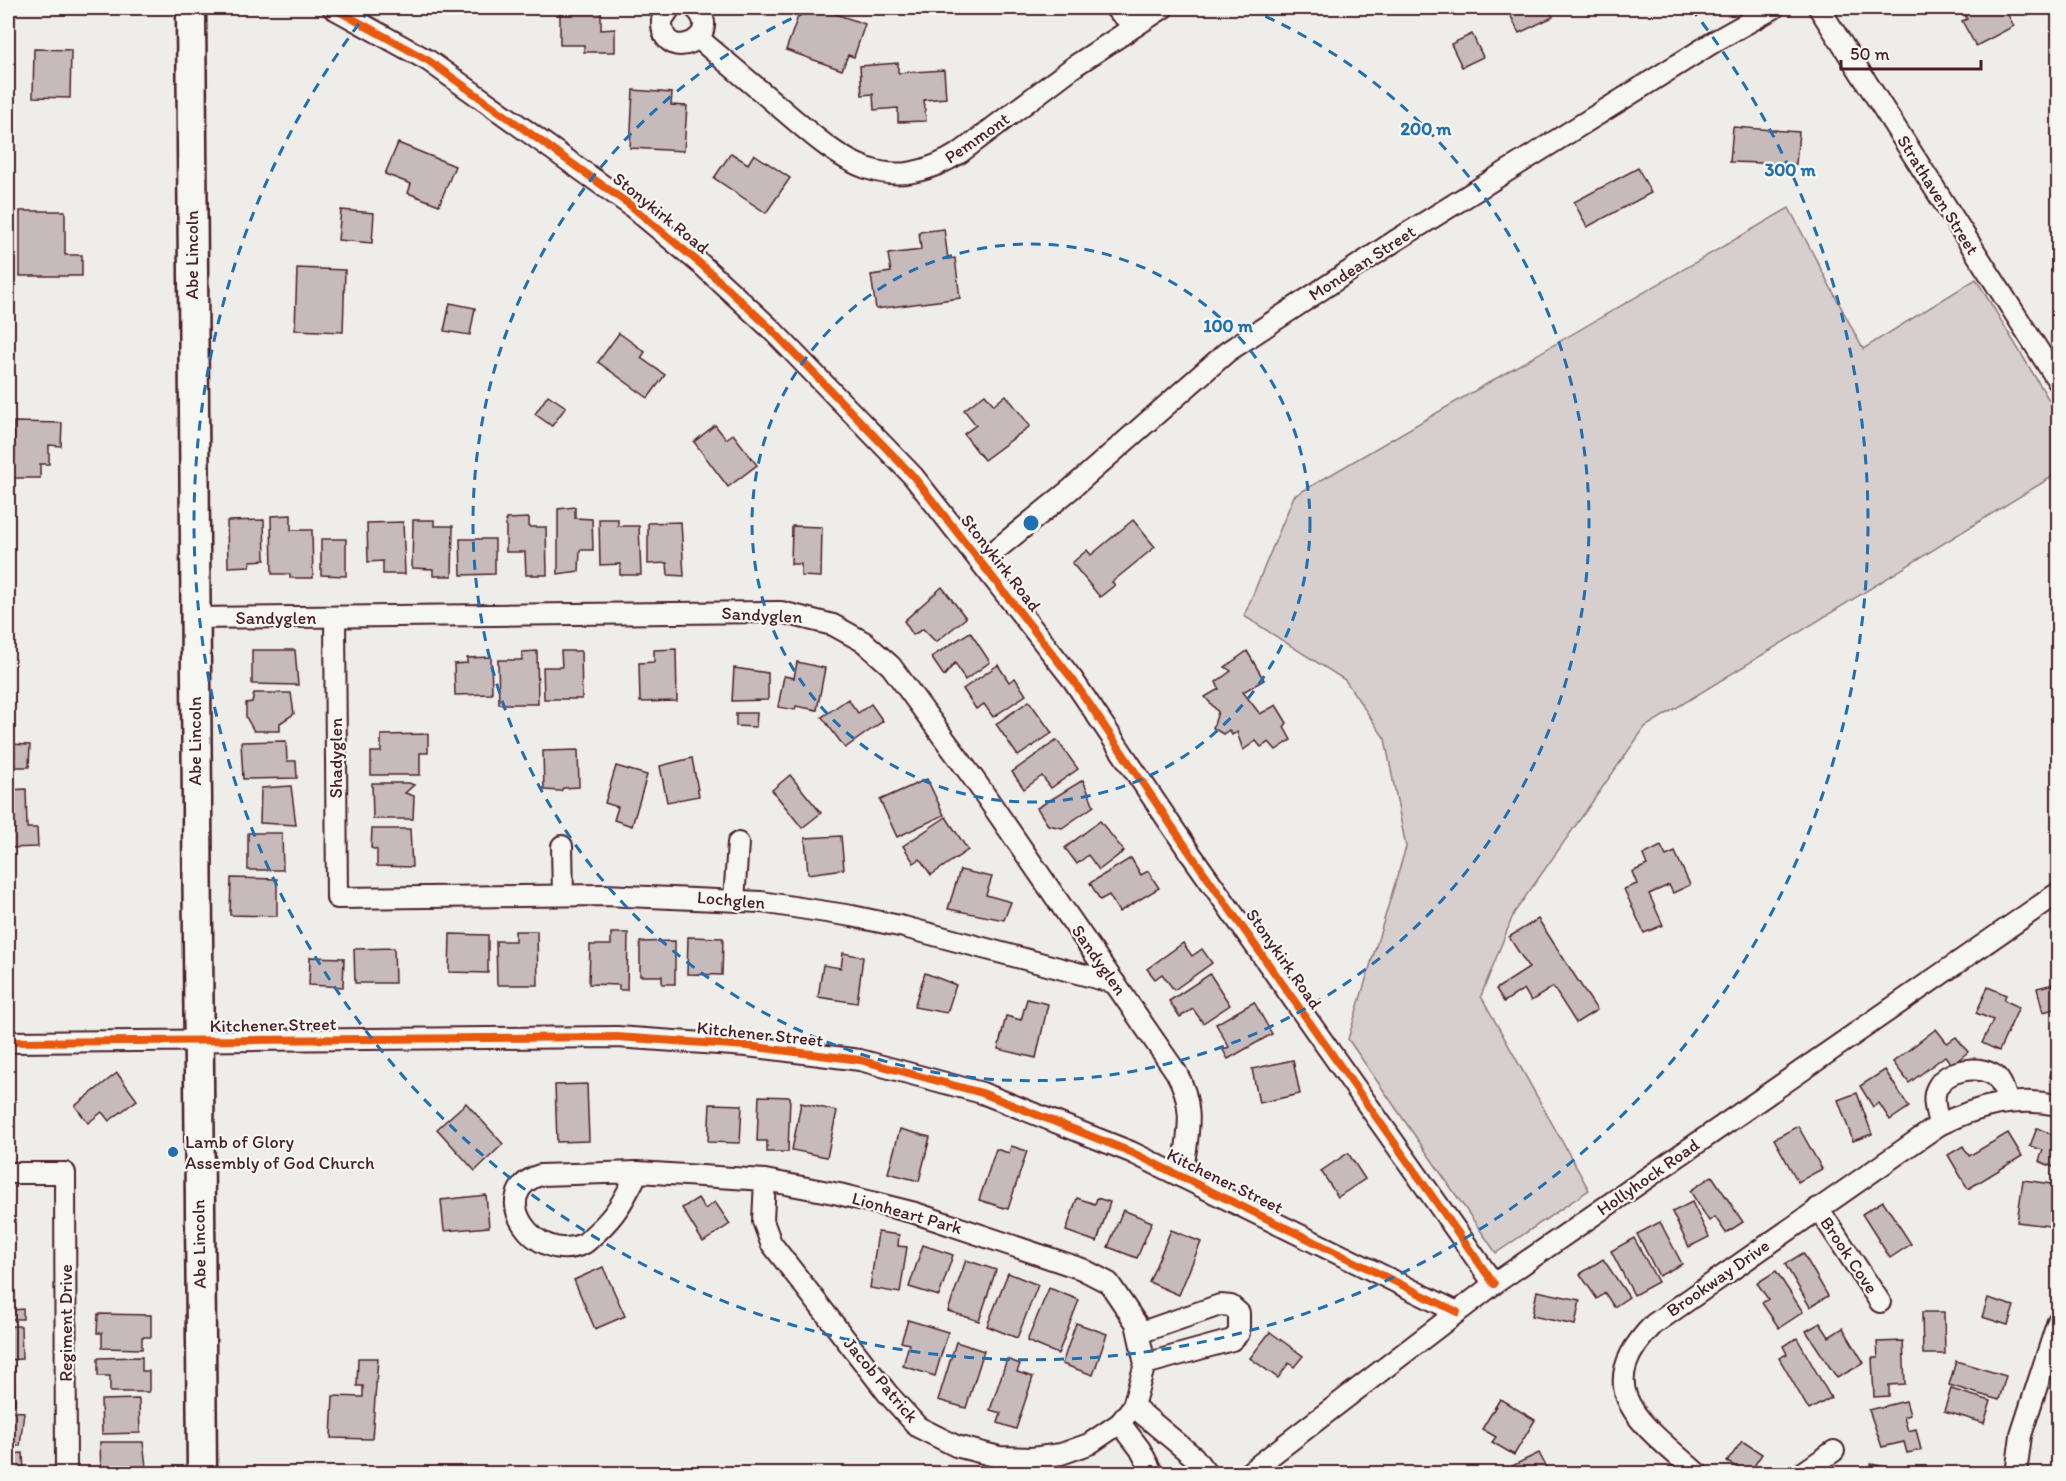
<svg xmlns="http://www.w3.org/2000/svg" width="2066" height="1481" viewBox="0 0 2066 1481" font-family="Itim,sans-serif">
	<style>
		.green { fill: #d7cfce; stroke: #90777c; stroke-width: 1.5 }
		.building { fill: #c6babb; stroke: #4a1f2b; stroke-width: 1.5 }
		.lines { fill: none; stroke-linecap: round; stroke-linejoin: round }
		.street-casing { stroke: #4a1f2b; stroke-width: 24 }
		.secondary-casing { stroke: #4a1f2b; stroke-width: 33 }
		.street { stroke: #f6f6f2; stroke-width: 20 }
		.secondary { stroke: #f6f6f2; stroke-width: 28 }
		.cycleway-casing { stroke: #f6f6f2; stroke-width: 11 }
		.cycleway { stroke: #e8590c; stroke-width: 8 }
		.ring { fill: none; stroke: #1f6fb2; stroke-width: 3; stroke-dasharray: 10 8 }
		.poi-dot { fill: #1f6fb2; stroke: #f6f6f2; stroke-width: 2 }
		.labels { text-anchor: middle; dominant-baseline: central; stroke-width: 4.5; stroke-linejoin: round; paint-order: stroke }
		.street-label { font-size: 18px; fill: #4a1f2b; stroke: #f6f6f2 }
		.poi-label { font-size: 18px; fill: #4a1f2b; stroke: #f6f6f2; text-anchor: start }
		.centre { fill: #1f6fb2; stroke: #f6f6f2; stroke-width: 3 }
		.ring-label { font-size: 18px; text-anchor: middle; font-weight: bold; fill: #1f6fb2; stroke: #f6f6f2; stroke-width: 4.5; stroke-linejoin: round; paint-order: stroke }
	</style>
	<rect width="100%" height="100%" fill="#efedea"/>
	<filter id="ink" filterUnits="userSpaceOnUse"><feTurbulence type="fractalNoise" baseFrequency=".0167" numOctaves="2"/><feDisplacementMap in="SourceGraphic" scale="12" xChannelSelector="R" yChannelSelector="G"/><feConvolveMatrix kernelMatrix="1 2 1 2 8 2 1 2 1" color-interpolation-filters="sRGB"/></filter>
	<g filter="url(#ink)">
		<polygon class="green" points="1789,208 1863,349 1976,279 2058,415 2058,473 1645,727 1514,913 1481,996 1589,1190 1496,1253 1348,1039 1406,847 1385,739 1345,680 1244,616 1294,496"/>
		<g class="building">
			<polygon points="560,8 601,8 601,30 615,29 615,52 584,52 584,45 560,45"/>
			<polygon points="801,8 818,8 865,24 854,57 848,55 842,70 786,50"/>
			<polygon points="1507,8 1548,8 1553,17 1519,33"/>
			<polygon points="1961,8 2004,8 2014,26 1976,46 1962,21 1967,19"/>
			<polygon points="1472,34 1483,57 1462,67 1451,44"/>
			<polygon points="34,49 71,50 70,98 33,97"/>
			<polygon points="898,63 898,73 944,70 946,98 924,100 926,121 898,122 898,108 874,110 873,94 862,95 860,66"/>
			<polygon points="633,90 672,93 671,105 687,106 684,151 630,148"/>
			<polygon points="1733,127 1799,132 1796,164 1730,162"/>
			<polygon points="398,143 455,166 439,205 408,193 411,184 385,174"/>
			<polygon points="731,153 748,164 754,154 790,178 766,213 714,178"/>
			<polygon points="1638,168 1651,193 1587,227 1574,202"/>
			<polygon points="341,210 374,213 372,243 338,240"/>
			<polygon points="20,211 65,211 65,255 82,255 82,276 20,276"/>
			<polygon points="944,229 948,259 955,258 960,298 876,309 871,275 891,272 888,254 921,250 919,232"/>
			<polygon points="297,268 345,270 343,332 295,330"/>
			<polygon points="450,303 475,308 470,335 444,331"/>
			<polygon points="619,333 645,352 641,358 665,375 648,398 598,362"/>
			<polygon points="985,394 994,405 1006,395 1030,426 984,460 964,434 976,425 964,410"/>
			<polygon points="548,395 566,407 552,426 535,414"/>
			<polygon points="14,422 62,423 61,446 49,445 49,464 40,464 40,478 13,478"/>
			<polygon points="715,425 726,439 733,434 757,465 728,487 694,442"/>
			<polygon points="575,507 575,518 592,519 593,550 580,550 579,571 558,574 558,509"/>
			<polygon points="291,515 291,530 312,530 313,578 290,578 290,574 272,574 271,516"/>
			<polygon points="529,518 529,527 546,527 547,575 526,575 525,552 506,552 506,519"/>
			<polygon points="599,519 618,519 618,526 639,526 641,575 620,575 620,564 600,565"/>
			<polygon points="264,520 265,560 250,561 250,566 228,567 227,521"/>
			<polygon points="413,520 434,520 434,526 453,526 452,576 433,576 433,569 412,568"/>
			<polygon points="1133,520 1155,547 1112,582 1115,585 1100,597 1072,563 1087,550 1091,555"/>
			<polygon points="403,522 405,574 383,574 383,561 368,562 367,523"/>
			<polygon points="681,522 684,576 668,575 667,563 648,564 648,523"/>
			<polygon points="792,526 822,527 821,577 801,576 801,564 791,564"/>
			<polygon points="321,539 346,539 346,576 321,575"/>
			<polygon points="460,539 495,539 495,574 461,575"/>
			<polygon points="942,587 966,618 936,642 923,629 913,635 904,621"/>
			<polygon points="970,632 990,662 965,680 955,663 944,676 931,657"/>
			<polygon points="676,649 677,701 640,702 639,663 654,662 654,650"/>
			<polygon points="252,650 295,650 298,685 252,684"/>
			<polygon points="537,651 538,704 499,704 498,660 522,660 522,652"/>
			<polygon points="561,651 581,651 582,699 544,699 543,667 562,667"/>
			<polygon points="1247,651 1264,680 1243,692 1260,714 1276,705 1287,723 1284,727 1291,740 1276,750 1269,742 1261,747 1256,741 1243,750 1237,732 1232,735 1229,730 1223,734 1213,728 1218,712 1205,697 1219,689 1216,682 1231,671 1225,667"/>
			<polygon points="491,657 492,694 455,695 454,664 467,663 467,658"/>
			<polygon points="797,662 825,668 817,710 796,706 795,710 778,707 784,676 794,678"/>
			<polygon points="998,665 1009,682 1015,678 1026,695 993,717 984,704 976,709 963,689"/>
			<polygon points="734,668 768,673 768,700 732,701"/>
			<polygon points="254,693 291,693 294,714 280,723 280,731 254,731 246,717 246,703 252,702"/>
			<polygon points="848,699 858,713 871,704 883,721 845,748 822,717"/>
			<polygon points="1029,701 1052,733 1018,756 996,724"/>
			<polygon points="736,713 757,713 756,727 736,726"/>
			<polygon points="428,734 428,753 420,753 420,775 371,775 371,752 381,752 381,735"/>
			<polygon points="1057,740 1078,769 1051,788 1042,776 1024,789 1012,772"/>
			<polygon points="286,741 287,761 296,761 297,778 243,779 241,742"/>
			<polygon points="8,744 30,745 29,767 8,767"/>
			<polygon points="578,750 579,787 563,788 561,791 544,790 543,751"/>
			<polygon points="692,758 699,796 667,802 660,766"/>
			<polygon points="616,766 647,775 632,826 614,820 618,807 605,803"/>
			<polygon points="790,775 821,813 802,828 772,790"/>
			<polygon points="927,779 944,815 897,837 880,800"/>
			<polygon points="1083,780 1094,806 1062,828 1048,825 1037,808"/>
			<polygon points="372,783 409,783 414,785 405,793 414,796 413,819 373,819"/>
			<polygon points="291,786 296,825 260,823 261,788"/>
			<polygon points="26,789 27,828 37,828 38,847 8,848 8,790"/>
			<polygon points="946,817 968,850 931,875 920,859 914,863 903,846"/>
			<polygon points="1100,821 1124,851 1099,870 1088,855 1077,864 1065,848"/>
			<polygon points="372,829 410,829 412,867 377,866 377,850 371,848"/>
			<polygon points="248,833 282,833 283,870 248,870"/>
			<polygon points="841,836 844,869 808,874 805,838"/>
			<polygon points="1661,846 1666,856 1675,852 1690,885 1673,893 1669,885 1649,894 1663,925 1644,933 1624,889 1637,884 1632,872 1647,865 1643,855"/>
			<polygon points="1131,858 1141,875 1148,871 1159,888 1119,912 1109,895 1100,900 1090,883"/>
			<polygon points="960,870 992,877 986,895 1011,902 1004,920 948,909"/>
			<polygon points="231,878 277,879 277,916 230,915"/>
			<polygon points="1538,919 1597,1010 1576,1023 1553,987 1531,1001 1524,989 1504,1002 1496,989 1529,968 1509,937"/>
			<polygon points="515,931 537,931 538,985 497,985 496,941 515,941"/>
			<polygon points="611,933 628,933 627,990 619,990 619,985 589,984 590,945 611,945"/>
			<polygon points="450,934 488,935 488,973 449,972"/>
			<polygon points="688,937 723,938 722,975 687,974"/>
			<polygon points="675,941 675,984 662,984 662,976 640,976 640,942"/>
			<polygon points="1183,943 1192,956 1202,949 1212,963 1174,990 1162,974 1155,979 1147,969"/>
			<polygon points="394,948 395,983 355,983 354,949"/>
			<polygon points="843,953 863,957 857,1003 818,997 823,965 841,968"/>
			<polygon points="310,957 344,958 343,987 309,985"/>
			<polygon points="925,973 956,985 947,1013 914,1007"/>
			<polygon points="1210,974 1230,1005 1203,1023 1193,1009 1180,1017 1169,1001"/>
			<polygon points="2058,983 2058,1008 2043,1012 2037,988"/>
			<polygon points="1988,987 2006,995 2004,1000 2019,1007 1999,1051 1982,1043 1993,1020 1976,1013"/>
			<polygon points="1027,999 1048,1004 1036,1058 998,1049 1006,1016 1021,1020"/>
			<polygon points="1254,1002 1272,1034 1228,1059 1223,1050 1229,1047 1216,1024"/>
			<polygon points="1936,1029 1947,1043 1956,1037 1968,1052 1952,1065 1945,1056 1909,1083 1893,1062"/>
			<polygon points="2055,1050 2058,1051 2058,1078 2050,1077"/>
			<polygon points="1293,1060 1300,1094 1259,1103 1252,1069"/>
			<polygon points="1885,1070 1909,1107 1890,1120 1879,1103 1873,1107 1860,1086"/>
			<polygon points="117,1073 137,1100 109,1121 102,1112 88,1123 75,1106"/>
			<polygon points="587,1084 589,1141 557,1142 555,1085"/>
			<polygon points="1857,1093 1872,1134 1853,1141 1838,1100"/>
			<polygon points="759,1096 790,1097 788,1152 767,1152 767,1141 757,1141"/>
			<rect x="8" y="1098" width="5" height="30"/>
			<polygon points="466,1103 503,1144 475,1171 437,1129"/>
			<polygon points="801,1103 837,1111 827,1157 792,1150"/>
			<polygon points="710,1104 742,1105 740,1143 708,1142"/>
			<polygon points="1798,1126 1822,1169 1798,1182 1774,1139"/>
			<polygon points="2037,1128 2058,1137 2058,1169 2039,1161 2043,1150 2030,1146"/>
			<polygon points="900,1129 930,1137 919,1181 888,1173"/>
			<polygon points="2008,1133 2022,1156 1968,1189 1948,1155 1963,1146 1969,1156"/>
			<polygon points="1011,1146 1027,1151 1008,1209 979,1200 996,1149 1009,1153"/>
			<polygon points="1348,1153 1365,1179 1338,1197 1321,1171"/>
			<polygon points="1712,1176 1743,1222 1726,1233 1715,1217 1709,1221 1690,1191"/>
			<polygon points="2023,1180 2058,1185 2057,1227 2017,1222"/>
			<polygon points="486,1195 489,1227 444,1231 441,1200"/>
			<polygon points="698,1198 705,1209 715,1202 730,1224 703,1242 682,1208"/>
			<polygon points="1077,1198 1095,1204 1097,1198 1110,1202 1097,1242 1066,1231"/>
			<polygon points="1883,1201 1911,1244 1890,1258 1862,1214"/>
			<polygon points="1692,1202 1709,1237 1689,1247 1672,1212"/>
			<polygon points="1123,1210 1152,1222 1137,1258 1108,1247"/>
			<polygon points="1660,1222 1682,1264 1659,1276 1637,1234"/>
			<polygon points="1171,1230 1201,1242 1179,1295 1149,1282"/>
			<polygon points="878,1232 899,1235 898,1246 907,1247 900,1293 870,1288"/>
			<polygon points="1634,1238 1658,1282 1634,1295 1611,1251"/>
			<polygon points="923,1245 953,1255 939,1296 909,1287"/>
			<polygon points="1803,1253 1828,1296 1810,1307 1785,1264"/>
			<polygon points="1603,1259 1629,1297 1614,1307 1605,1293 1597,1299 1580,1274"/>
			<polygon points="966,1260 996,1270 979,1321 948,1311"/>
			<polygon points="603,1267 625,1316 595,1329 574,1280"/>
			<polygon points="1776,1271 1803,1312 1779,1328 1762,1303 1768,1299 1757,1283"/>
			<polygon points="1008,1273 1038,1285 1017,1338 987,1326"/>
			<polygon points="8,1284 14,1284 14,1310 23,1309 23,1319 8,1319"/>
			<polygon points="1049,1288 1079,1300 1058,1354 1027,1341"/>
			<polygon points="1537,1291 1580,1300 1575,1325 1532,1316"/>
			<polygon points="1988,1298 2014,1306 2008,1325 1982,1317"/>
			<polygon points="1922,1312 1944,1312 1945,1354 1923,1354"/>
			<polygon points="98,1314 151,1315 151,1337 142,1337 142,1349 102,1348 102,1333 97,1333"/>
			<polygon points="908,1320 948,1332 935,1376 903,1366 909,1344 901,1342"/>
			<polygon points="1076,1323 1107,1334 1093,1375 1062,1364"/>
			<polygon points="1820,1323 1829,1337 1843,1328 1864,1363 1837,1378 1806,1331"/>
			<polygon points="8,1326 21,1326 22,1359 8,1360"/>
			<polygon points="1270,1332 1303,1356 1294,1367 1289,1363 1278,1378 1250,1358"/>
			<polygon points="1797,1338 1831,1398 1809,1410 1779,1358 1787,1354 1783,1346"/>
			<polygon points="1903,1341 1905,1384 1889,1385 1889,1396 1874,1397 1872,1358 1878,1358 1877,1342"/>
			<polygon points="956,1342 984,1351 966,1408 938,1400"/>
			<polygon points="142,1357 142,1371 149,1371 149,1392 110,1392 110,1376 98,1376 98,1358"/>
			<polygon points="358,1358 378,1358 372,1439 331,1438 333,1396 363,1397 363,1386 357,1386"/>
			<polygon points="1007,1359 1020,1364 1017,1372 1033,1377 1016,1429 998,1423 1001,1413 990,1410"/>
			<polygon points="1956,1361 2006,1376 1999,1400 1949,1385"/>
			<polygon points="14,1368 15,1404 8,1404 8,1369"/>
			<polygon points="1951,1389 1991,1401 1984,1423 1944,1411"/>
			<polygon points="139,1399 140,1433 102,1434 101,1400"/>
			<polygon points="1500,1399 1535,1420 1514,1455 1492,1442 1496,1437 1482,1429"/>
			<polygon points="1906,1401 1910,1415 1904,1417 1908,1431 1916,1429 1921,1450 1907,1453 1904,1442 1882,1447 1869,1410"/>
			<polygon points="8,1411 24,1412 20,1446 8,1446"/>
			<polygon points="1742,1441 1762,1454 1749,1474 1727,1462"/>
			<polygon points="100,1442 143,1442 147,1474 101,1474"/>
			<polygon points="23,1453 24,1473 8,1474 8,1454"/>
			<polygon points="1539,1453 1550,1474 1516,1474 1512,1466"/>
			<polygon points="1871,1464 1893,1468 1892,1474 1869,1474"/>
		</g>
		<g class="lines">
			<defs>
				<g id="street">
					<polyline points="333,8 429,61 630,205 703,266 770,328 913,476 1073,680 1190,853 1494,1284"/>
					<path d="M670 8 662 20C660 67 728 38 695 8"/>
					<polyline points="1115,8 1135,26"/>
					<polyline points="1819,8 2058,381"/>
					<path d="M698 38C726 62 755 86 783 110 841 160 885 200 961 152L1076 65 1163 8"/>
					<polyline points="981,562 1071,489 1227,352 1395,241 1717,40 1774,8"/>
					<path d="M194 618 781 612 833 625 864 642 891 666 976 782 1176 1072C1197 1109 1187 1137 1182 1177"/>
					<polyline points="335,618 337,898 604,895 761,902 852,916 904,927 1115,983"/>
					<polyline points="562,846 563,895"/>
					<polyline points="734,900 738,843"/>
					<polyline points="8,1042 617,1037 747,1046 860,1060 982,1093 1131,1152 1457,1312"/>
					<path d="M1939 1125C1937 1113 1931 1099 1937 1088 1946 1070 1975 1065 1992 1074 2002 1079 2004 1092 2008 1102"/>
					<path d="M638 1172C625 1197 618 1213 597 1232 593 1235 588 1242 583 1244 535 1266 485 1193 540 1175L638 1172 765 1180 839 1194 915 1213 1082 1269 1109 1283 1136 1323 1145 1364 1133 1406 1120 1423 1089 1444 1061 1454 1032 1458 999 1457 956 1446 918 1427 888 1394 771 1243 763 1221 765 1180"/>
					<polyline points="8,1173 65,1173 66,1474"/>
					<polyline points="1818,1208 1880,1302"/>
					<polyline points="1139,1333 1220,1305 1231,1306 1239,1313 1239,1333 1232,1340 1145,1364"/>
					<polyline points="1133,1406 1194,1457 1207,1474"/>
					<polyline points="1120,1423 1140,1449 1153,1474"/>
					<polyline points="1247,1474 1494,1284 2058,893"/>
					<path d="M1698 1474C1646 1426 1586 1392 1654 1324L1939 1125C1978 1106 2015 1096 2058 1105"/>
					<polyline points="1801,1474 1834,1451"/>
					<polyline points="2016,1474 2021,1435 2058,1321"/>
				</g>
				<polyline id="secondary" points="191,8 202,1474"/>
			</defs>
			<use href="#street" class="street-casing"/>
			<use href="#secondary" class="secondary-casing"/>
			<use href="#street" class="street"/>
			<use href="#secondary" class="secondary"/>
			<defs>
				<g id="cycleway">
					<polyline points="333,8 429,61 630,205 703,266 770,328 913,476 1073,680 1190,853 1494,1284"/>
					<polyline points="8,1042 617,1037 747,1046 860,1060 982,1093 1131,1152 1457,1312"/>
				</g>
			</defs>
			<use href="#cycleway" class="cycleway-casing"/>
			<use href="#cycleway" class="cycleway"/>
		</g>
	</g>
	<g class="ring">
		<circle cx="1031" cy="523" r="279"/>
		<path d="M1249 9A558 558 0 1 1 813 9"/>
		<path d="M1691 8A837 837 0 1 1 371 8"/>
	</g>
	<circle class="poi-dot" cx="173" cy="1152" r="6"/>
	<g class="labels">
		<g class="street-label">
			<text transform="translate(977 138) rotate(-35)">Pemmont</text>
			<text transform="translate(1938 195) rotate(58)">Strathaven Street</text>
			<text transform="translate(661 213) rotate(39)">Stonykirk Road</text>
			<text transform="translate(192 255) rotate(-90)">Abe Lincoln</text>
			<text transform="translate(1362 263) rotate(-33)">Mondean Street</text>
			<text transform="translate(1001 563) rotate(52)">Stonykirk Road</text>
			<text transform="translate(762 615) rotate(3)">Sandyglen</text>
			<text x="276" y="618">Sandyglen</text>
			<text transform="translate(195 741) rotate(-90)">Abe Lincoln</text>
			<text transform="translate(336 758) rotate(-90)">Shadyglen</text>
			<text transform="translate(731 900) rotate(5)">Lochglen</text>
			<text transform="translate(1284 959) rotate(55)">Stonykirk Road</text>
			<text transform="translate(1099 960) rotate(55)">Sandyglen</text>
			<text transform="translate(273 1025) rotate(-1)">Kitchener Street</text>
			<text transform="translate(760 1034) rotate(6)">Kitchener Street</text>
			<text transform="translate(1648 1177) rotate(-35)">Hollyhock Road</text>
			<text transform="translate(1225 1181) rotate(26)">Kitchener Street</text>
			<text transform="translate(907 1213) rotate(16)">Lionheart Park</text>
			<text transform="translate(199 1244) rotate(-91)">Abe Lincoln</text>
			<text transform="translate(1849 1255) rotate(56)">Brook Cove</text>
			<text transform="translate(1718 1278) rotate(-35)">Brookway Drive</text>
			<text transform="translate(66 1323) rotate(-90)">Regiment Drive</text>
			<text transform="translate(881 1380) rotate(50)">Jacob Patrick</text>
		</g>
		<g class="poi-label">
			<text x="185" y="1142">Lamb of Glory<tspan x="185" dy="21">Assembly of God Church</tspan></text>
		</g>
	</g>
	<circle cx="1031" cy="523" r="9" class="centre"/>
	<g class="ring-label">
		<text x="1426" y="135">200 m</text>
		<text x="1790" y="176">300 m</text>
		<text x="1228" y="332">100 m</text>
	</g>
	<rect width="2066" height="1481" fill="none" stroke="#f6f6f2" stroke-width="30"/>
	<rect x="15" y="15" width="2036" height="1451" fill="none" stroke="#4a1f2b" stroke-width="2" filter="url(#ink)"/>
	<path d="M1841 60v9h140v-9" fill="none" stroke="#4a1f2b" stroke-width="3"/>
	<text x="1850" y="60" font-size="18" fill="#4a1f2b" stroke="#f6f6f2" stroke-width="4.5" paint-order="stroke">50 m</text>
</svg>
